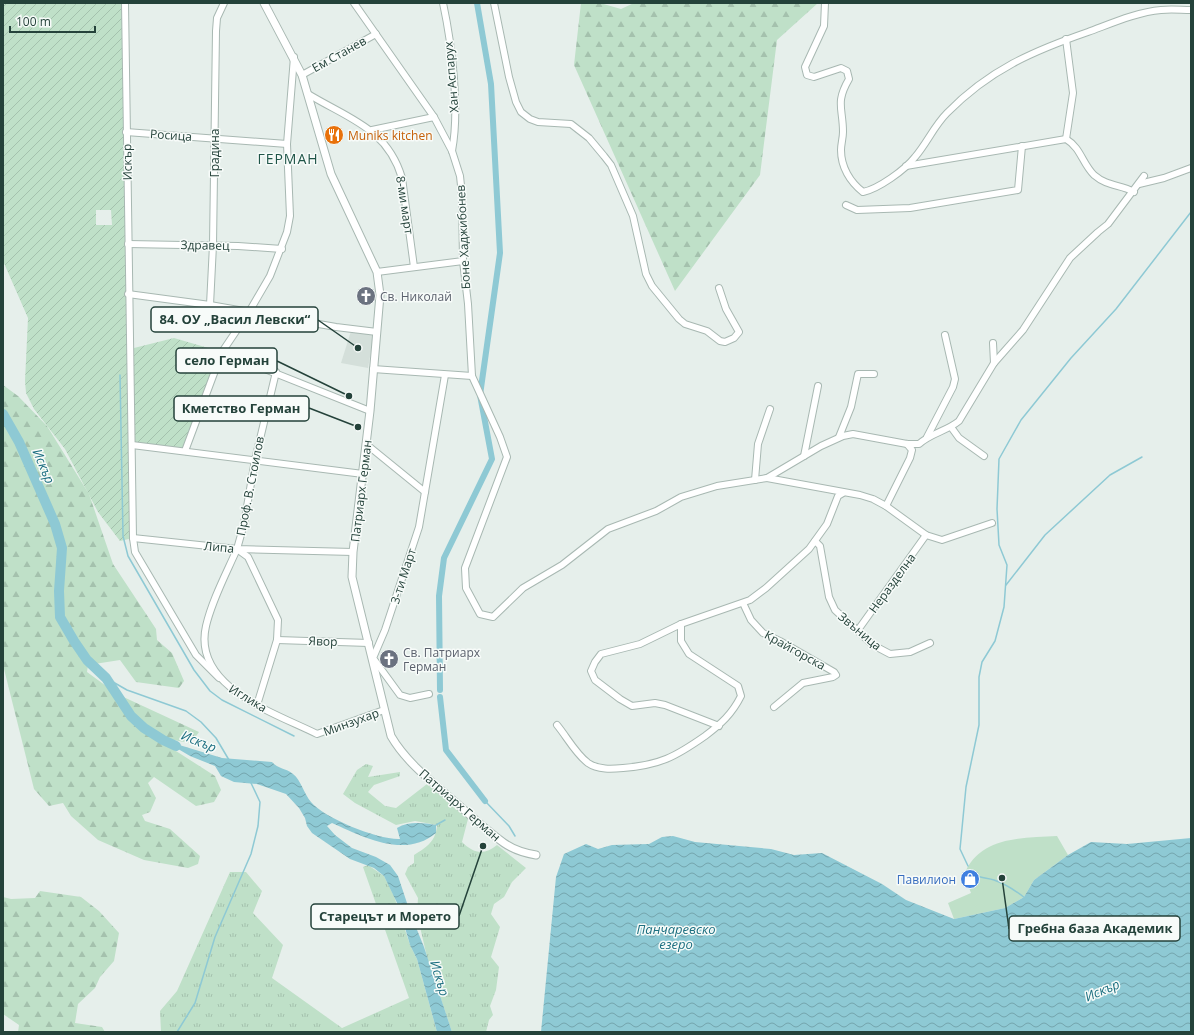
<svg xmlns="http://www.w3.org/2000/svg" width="1194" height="1035" viewBox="0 0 1194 1035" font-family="'Open Sans',sans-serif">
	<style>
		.built { fill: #d4dfda }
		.grass { fill: url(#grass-tufts) }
		.forest { fill: url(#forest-firs) }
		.garden { fill: url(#garden-furrows); fill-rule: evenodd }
		.pitch { fill: #bfe0c8 }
		.water { fill: url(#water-waves) }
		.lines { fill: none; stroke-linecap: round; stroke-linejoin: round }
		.stream { stroke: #8ec9d4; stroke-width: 1.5 }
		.canal { stroke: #8ec9d4; stroke-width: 6 }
		.river { stroke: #8ec9d4; stroke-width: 10 }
		.minor-casing { stroke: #a8b8b2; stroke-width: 8 }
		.tertiary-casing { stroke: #a8b8b2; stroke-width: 9 }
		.minor { stroke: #fff; stroke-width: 6 }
		.tertiary { stroke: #fff; stroke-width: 7 }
		.labels { text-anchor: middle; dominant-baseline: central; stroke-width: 3; stroke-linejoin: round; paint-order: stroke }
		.street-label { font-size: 12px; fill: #24423a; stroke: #f7fbf9 }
		.food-label { font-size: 12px; fill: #c56008; stroke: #f7fbf9; text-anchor: start }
		.worship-label { font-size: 12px; fill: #5b616d; stroke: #f7fbf9; text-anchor: start }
		.shop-label { font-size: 12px; fill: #366cbe; stroke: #f7fbf9; text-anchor: end }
		.water-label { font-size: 13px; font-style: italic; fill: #1c6f80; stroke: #f7fbf9 }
		.quarter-label { font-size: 14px; letter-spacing: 1px; fill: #1f5548; stroke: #f7fbf9 }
		.leader { fill: none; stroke: #24423a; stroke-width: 1.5 }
		.callout-dot { fill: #24423a; stroke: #f7fbf9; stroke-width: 1.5 }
		.callout { fill: #f7fbf9; stroke: #24423a; stroke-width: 1.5 }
		.callout-label { font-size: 13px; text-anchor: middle; font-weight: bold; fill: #24423a }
	</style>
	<defs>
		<pattern id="grass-tufts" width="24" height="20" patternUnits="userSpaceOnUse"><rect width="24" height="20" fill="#bfe0c8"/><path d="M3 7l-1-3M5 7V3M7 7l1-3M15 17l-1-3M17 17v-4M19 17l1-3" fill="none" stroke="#a4c1ad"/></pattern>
		<pattern id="forest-firs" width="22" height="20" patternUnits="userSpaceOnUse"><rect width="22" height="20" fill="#bfe0c8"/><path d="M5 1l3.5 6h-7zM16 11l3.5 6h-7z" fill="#a4c1ad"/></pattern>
		<pattern id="garden-furrows" width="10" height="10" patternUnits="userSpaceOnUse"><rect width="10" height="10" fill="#bfe0c8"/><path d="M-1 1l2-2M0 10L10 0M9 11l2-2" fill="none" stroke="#a4c1ad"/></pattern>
		<pattern id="water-waves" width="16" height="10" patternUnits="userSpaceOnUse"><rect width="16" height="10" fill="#8ec9d4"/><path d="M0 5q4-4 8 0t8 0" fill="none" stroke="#74a5ad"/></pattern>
	</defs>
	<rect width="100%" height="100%" fill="#e6efeb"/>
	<polygon class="built" points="351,331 374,334 368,368 341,363"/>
	<g class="grass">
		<path d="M366 764 373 766 368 777 400 772V776L374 785 368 792 385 806 396 808 427 784 468 819 462 842C473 853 484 856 497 845L526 868 512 882 504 897 494 904 491 914 500 927 491 957 499 967 496 990 490 1006 493 1015 489 1020 486 1032H452L427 957 417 914 418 898 405 874 408 867 414 863V855C427 847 436 841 437 825L415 821 396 825 355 803 343 794 357 770Z"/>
		<polygon points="368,865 384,876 394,896 410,945 417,959 437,1032 161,1032 160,1011 177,991 230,872 246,872 262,891 253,913 283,945 272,978 342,1028 409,998 363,867"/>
	</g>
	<g class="forest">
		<polygon points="581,3 600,3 621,9 634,3 818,3 777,40 760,175 675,291 574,65"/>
		<polygon points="3,385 18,396 47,426 89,494 113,564 156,629 157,640 172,653 184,681 179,688 136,682 120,660 88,665 87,672 117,694 199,732 191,743 167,739 165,744 215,776 221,790 214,802 196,806 154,777 148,783 156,798 150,812 142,815 145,821 170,829 200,856 198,864 188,868 144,860 98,840 71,816 63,803 49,806 34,789 3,665"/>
		<polygon points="40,891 81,897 99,911 119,933 114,961 100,977 95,988 78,1004 75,1023 102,1027 105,1032 18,1032 19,1025 3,1014 3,897 11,899 35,898"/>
	</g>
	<path class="garden" d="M3 3H125L130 349 174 338 222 352 185 451 132 445 133 538 120 541 98 512 65 449 34 409 26 393 25 381 28 318 3 261ZM96 210H111L112 225H96Z"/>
	<path class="pitch" d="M1057 836 1068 855 1034 880 1024 897 1005 908 954 919 948 903 971 893 964 875C979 836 1022 838 1057 836Z"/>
	<g class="water">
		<path d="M163 740 222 758 272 762C278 769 286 768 293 774 301 780 304 794 311 802 324 818 378 840 400 839L397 828C409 821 423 823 436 825V833C405 859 363 837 332 823L327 826 335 835 352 848 376 857 390 865 398 876 411 915 424 947 452 1032H437L417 959 410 945 399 907 384 876 374 868 350 859 312 833 307 826 305 818 299 808 286 794 257 784 234 782 221 776 215 766 190 756Z"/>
		<polygon points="673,836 695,842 771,849 794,855 822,853 882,884 906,900 954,919 1005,908 1024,897 1034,880 1068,855 1091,842 1127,844 1191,838 1191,1032 541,1032 556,877 564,854 586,844 598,849 612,845 649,844 662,837"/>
	</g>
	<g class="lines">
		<g class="stream">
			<polyline points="120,375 123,536 128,556 194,670 210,691 222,700 294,736"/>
			<polyline points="1006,585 1045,535 1110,475 1142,457"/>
			<polyline points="106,678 127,690 186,711 201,722 216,738 229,760"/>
			<polyline points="485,801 509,826 515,836"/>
			<polyline points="436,825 445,820"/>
			<polyline points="968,866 960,849 966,787 979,725 979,677 982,662 995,641 1004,607 1007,565 999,545 997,509 999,459 1021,420 1071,358 1116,309 1191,212"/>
			<path d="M971 870C977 879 985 877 994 880 1006 884 1016 891 1025 898"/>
			<polyline points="177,1032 195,1003 215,937 251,854 258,826 260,802 251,783"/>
		</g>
		<g class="canal">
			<polyline points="440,690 439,596 444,558 492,459 480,395 500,253 491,84 477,3"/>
			<polyline points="440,697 446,750 485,801"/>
		</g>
		<polyline class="river" points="3,414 19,442 55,524 62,548 59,591 60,617 74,641 87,660 106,678 131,716 144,728 163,740 176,746"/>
		<defs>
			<g id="minor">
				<polyline points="125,3 133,538 135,552 196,655 219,678"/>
				<path d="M354 3 434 117 452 151 460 176 462 195 463 261 468 304 472 376 500 437 507 457 465 568 466 588 480 614 493 617 523 588 562 565 608 529 656 511 681 497 717 486 767 478 821 446 843 436 853 434 907 444H919C931 433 947 431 959 421L994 363 993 343"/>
				<path d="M443 3C452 45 460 109 452 151"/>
				<polyline points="494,3 509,77 516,102 521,112 530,119 538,122 571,124 589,138 604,156 611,165 633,216 646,274 652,286 679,319 685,324 707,331 720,341 725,342 734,338 739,332 726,309 719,288"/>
				<path d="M825 3 824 26 805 67 807 75 814 77 841 68 847 71 849 79C835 103 843 108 843 132 843 138 841 144 841 150 841 167 850 182 863 192 878 189 905 170 915 157 927 143 934 126 947 113 989 70 1033 51 1088 32 1110 24 1137 12 1161 10 1171 9 1181 10 1191 10"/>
				<polyline points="302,75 376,34"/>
				<path d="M308 94C349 119 387 128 402 178L414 267"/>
				<polyline points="372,130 434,117"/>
				<polyline points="126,132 287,144"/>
				<polyline points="1066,139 1073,93 1066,39"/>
				<path d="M906 166 1066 139C1081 148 1082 163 1094 175 1108 187 1120 184 1134 192"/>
				<polyline points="1139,184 1164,178 1191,168"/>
				<polyline points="846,205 857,210 910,208 1018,190 1022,146"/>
				<polyline points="128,244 238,246 282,249"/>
				<polyline points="377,272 463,261"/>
				<polyline points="128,294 210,305 336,327 377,332"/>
				<polyline points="210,305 213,245 216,31 217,18 224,3"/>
				<polyline points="222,352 370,411"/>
				<polyline points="994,363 1023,330 1070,258 1098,232 1108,224 1144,176"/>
				<polyline points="373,369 472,376"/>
				<polyline points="951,427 959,438 984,456"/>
				<polyline points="839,437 851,407 858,374 874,374"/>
				<polyline points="927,437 953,387 955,379 945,335"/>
				<polyline points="366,444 425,492"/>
				<polyline points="132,445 363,474"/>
				<polyline points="185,451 222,352 249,312 270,276 287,232 290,216 287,144 294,57"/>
				<polyline points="804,456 818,386"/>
				<polyline points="767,478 860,495 873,499 886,506 926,535 942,540 992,523"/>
				<polyline points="755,480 758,444 770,409"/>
				<polyline points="886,506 910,458 912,450 907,444"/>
				<polyline points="133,538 237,549 353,552"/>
				<polyline points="815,541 820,546 829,597 835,610 873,645 890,654 910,652 930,643"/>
				<path d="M237 549C226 574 212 600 206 626 192 687 275 713 317 734L384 710"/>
				<polyline points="743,603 751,620 763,633 780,641 834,672 836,675 833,677 803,683 774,707"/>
				<polyline points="858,630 926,535"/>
				<polyline points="277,640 369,643"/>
				<polyline points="429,694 410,698 400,695 373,658 385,630 419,527 445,375"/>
				<polyline points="257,705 277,640 278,620 248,557 237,549 244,524 255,460 276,372"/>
				<path d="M557 725C567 737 575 753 588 763 598 770 612 769 623 768 660 765 675 757 705 736 721 724 732 714 741 696L738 686 689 654 681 641V624"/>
				<polyline points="719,726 665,705 655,703 632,706 620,699 595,680 591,671 595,662 601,654 640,644 681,624 750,600 766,588 809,549 827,524 838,496 843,493"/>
			</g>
			<path id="tertiary" d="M264 3 302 75 331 174 377 272 380 295 370 411 353 552 352 577 391 736C406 762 432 782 455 802 471 816 487 831 504 843 514 850 524 853 536 855"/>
		</defs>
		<use href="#minor" class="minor-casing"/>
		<use href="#tertiary" class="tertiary-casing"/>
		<use href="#minor" class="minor"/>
		<use href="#tertiary" class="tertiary"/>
	</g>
	<defs>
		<symbol id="restaurant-disc" viewBox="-11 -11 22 22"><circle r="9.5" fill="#e8710a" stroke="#f7fbf9"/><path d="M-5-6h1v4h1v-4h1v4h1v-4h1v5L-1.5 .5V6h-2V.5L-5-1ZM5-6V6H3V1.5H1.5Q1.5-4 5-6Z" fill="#fff"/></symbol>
		<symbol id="church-disc" viewBox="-11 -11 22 22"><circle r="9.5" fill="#6b7280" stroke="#f7fbf9"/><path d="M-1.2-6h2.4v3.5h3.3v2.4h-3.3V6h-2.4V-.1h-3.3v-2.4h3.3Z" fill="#fff"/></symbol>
		<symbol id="shop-disc" viewBox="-11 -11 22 22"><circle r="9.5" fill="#3f7fe0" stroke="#f7fbf9"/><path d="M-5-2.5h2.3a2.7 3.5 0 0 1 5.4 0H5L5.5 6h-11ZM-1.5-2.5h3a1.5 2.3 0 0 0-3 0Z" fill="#fff"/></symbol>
	</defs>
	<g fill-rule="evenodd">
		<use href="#restaurant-disc" x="323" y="124" width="22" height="22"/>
		<use href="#church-disc" x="355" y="285" width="22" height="22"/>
		<use href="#church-disc" x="378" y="648" width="22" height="22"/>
		<use href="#shop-disc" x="959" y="868" width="22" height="22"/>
	</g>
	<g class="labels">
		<g class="street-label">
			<text transform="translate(339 54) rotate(-29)">Ем Станев</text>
			<text transform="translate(451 77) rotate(-95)">Хан Аспарух</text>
			<text transform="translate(171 135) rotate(4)">Росица</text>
			<text transform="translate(214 153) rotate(-90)">Градина</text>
			<text transform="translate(127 162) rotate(-91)">Искър</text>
			<text transform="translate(405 205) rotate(81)">8-ми март</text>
			<text transform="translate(463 237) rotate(-93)">Боне Хаджибонев</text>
			<text transform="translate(205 245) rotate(1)">Здравец</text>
			<text transform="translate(250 486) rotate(-79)">Проф. В. Стоилов</text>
			<text transform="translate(361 491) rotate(-83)">Патриарх Герман</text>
			<text transform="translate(219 547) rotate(6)">Липа</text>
			<text transform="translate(403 576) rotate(-72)">3-ти Март</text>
			<text transform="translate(892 583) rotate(-54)">Неразделна</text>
			<text transform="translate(860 631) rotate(40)">Звъница</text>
			<text transform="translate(323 641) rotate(2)">Явор</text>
			<text transform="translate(795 650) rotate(29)">Крайгорска</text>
			<text transform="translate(248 698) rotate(31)">Иглика</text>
			<text transform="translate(351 722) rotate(-20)">Минзухар</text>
			<text transform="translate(460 805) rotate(41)">Патриарх Герман</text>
		</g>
		<g class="food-label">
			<text x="348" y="135">Muniks kitchen</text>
		</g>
		<g class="worship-label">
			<text x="380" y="296">Св. Николай</text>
			<text x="403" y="652">Св. Патриарх<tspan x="403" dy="14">Герман</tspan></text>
		</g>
		<g class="shop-label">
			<text x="956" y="879">Павилион</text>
		</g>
		<g class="water-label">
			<text transform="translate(44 466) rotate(67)">Искър</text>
			<text transform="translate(199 741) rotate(22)">Искър</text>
			<text x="676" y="929">Панчаревско<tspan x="676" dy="15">езеро</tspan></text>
			<text transform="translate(440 978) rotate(73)">Искър</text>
			<text transform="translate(1102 990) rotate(-23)">Искър</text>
		</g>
		<g class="quarter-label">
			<text x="288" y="158">ГЕРМАН</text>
		</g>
	</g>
	<path class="leader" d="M358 348L318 320M349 396L277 361M358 427L309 408M483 846L459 916M1002 878L1009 929"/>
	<g class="callout-dot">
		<circle cx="358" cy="348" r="4"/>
		<circle cx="349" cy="396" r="4"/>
		<circle cx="358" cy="427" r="4"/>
		<circle cx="483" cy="846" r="4"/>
		<circle cx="1002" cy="878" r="4"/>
	</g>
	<g class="callout">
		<rect x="151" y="307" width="167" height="25" rx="4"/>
		<rect x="176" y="348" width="101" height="25" rx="4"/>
		<rect x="174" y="396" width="135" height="25" rx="4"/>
		<rect x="311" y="904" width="148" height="25" rx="4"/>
		<rect x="1009" y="916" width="171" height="25" rx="4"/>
	</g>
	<g class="callout-label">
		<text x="235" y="324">84. ОУ „Васил Левски“</text>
		<text x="227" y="365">село Герман</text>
		<text x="241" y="413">Кметство Герман</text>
		<text x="385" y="921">Старецът и Морето</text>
		<text x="1095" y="933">Гребна база Академик</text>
	</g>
	<rect width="1194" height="1035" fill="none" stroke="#24423a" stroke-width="8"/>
	<path d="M10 26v6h85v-6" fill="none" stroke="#24423a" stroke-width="2"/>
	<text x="16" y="26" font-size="12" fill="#24423a" stroke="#f7fbf9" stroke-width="3" paint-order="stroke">100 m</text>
</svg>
